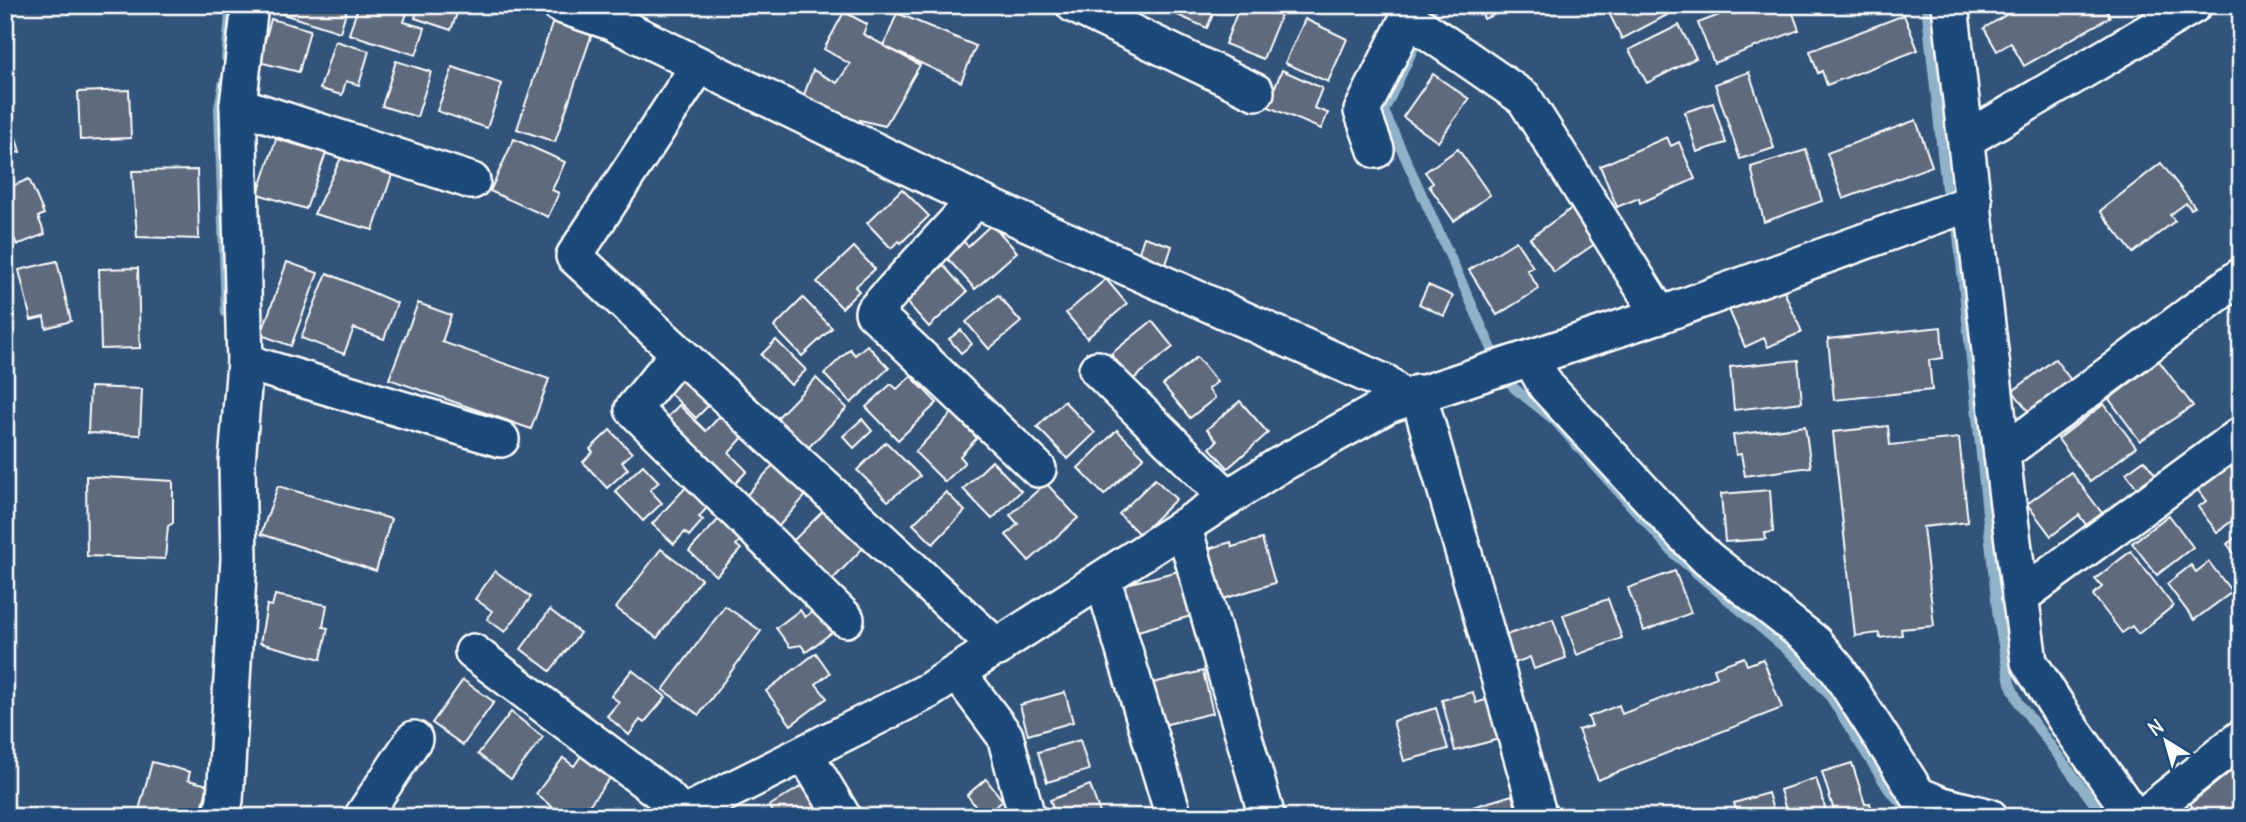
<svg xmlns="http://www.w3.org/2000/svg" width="2246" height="822" viewBox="0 0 2246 822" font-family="Delius,sans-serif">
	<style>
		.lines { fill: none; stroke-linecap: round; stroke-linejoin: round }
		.stream { stroke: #91b2c9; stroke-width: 10 }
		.building { fill: #5f6b7e; stroke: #fff; stroke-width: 2 }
		.street-casing { stroke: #fff; stroke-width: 40 }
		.street { stroke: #1f4a7a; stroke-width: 35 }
	</style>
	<rect width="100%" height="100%" fill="#32547b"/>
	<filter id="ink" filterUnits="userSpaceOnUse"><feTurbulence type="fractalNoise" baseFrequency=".0143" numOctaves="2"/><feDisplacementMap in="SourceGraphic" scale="14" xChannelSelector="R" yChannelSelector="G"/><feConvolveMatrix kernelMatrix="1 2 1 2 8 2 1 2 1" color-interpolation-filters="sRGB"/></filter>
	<g filter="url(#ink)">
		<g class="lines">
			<g class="stream">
				<polyline points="1434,5 1384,111 1492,349 1514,388 1553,419 1675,555 1794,656 1829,695 1889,790 1915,817"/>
				<polyline points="1926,5 1946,189 1957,225 1998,618 2010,683 2019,703 2104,817"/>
				<polyline points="226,58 231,5"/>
				<polyline points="224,81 219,108 226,313"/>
			</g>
		</g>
		<g class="building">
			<polygon points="286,5 348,5 340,32 283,14"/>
			<polygon points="374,5 407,13 404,22 425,28 416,55 349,34 358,7 373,11"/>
			<polygon points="419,5 460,5 451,30 415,18"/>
			<polygon points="1171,5 1217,5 1207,28 1168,11"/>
			<polygon points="1240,5 1284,7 1263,59 1225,44"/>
			<polygon points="1479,5 1517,5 1484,19"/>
			<polygon points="1605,5 1665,5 1669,14 1622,39"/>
			<polygon points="1746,5 1790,5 1799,30 1714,63 1698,23"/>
			<polygon points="2023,5 2104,5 2110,17 2024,66 2011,43 1997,51 1984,28"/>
			<polygon points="844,12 867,24 863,34 920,65 885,126 860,120 859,132 800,106 813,70 837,83 850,64 824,49"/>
			<polygon points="897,13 976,46 961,82 884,46"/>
			<polygon points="555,15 594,28 555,142 517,129"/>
			<polygon points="1904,15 1918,50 1827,85 1822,71 1818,73 1810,51"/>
			<polygon points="271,19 310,30 299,72 259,62"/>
			<polygon points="1305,19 1347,39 1328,82 1285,63"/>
			<polygon points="1679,25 1696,58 1647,83 1629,50"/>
			<polygon points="335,41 369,51 359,85 346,81 342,95 320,89"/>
			<polygon points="396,61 431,72 417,117 382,106"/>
			<polygon points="453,67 502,84 487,128 437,111"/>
			<polygon points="1282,70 1322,88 1314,108 1328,113 1321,129 1257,102 1265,85 1274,89"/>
			<polygon points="1749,72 1774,148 1740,159 1715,84"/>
			<polygon points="1433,74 1469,99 1438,142 1403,117"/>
			<polygon points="129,90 131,138 80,140 78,92"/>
			<polygon points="1713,103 1726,143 1697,152 1685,112"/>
			<polygon points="5,110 8,110 20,152 5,156"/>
			<polygon points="1916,120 1932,166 1843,199 1827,153"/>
			<polygon points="1667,137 1671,146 1679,142 1695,179 1640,203 1639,198 1617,207 1600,166"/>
			<polygon points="276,139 326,153 306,209 258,194"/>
			<polygon points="514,139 565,162 552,190 559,193 548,217 490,191"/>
			<polygon points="1458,149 1490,195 1454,221 1429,186 1433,183 1425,172"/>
			<polygon points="1806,150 1822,201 1764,222 1751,167"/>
			<polygon points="341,158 393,172 373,230 314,214"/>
			<polygon points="2161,163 2195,207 2191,209 2186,203 2170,215 2175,221 2133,253 2100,211"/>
			<polygon points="197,170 199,239 137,237 132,171"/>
			<polygon points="29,179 44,214 38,217 45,234 17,245 5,218 5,189"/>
			<polygon points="902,189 929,216 901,243 899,241 891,248 867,223"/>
			<polygon points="1572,208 1596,243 1554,272 1530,238"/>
			<polygon points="992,224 1017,252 975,289 946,257 963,241 968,246"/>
			<polygon points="1144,237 1172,246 1166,264 1138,255"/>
			<polygon points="1516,241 1533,267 1527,270 1539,289 1497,315 1469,270"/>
			<polygon points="854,247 875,269 855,287 859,291 842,308 817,282"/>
			<polygon points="57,261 71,321 46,328 44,317 31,320 19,270"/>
			<polygon points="287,262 318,273 291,346 261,335"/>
			<polygon points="943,265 967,292 929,327 905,300"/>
			<polygon points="138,268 140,348 101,349 99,269"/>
			<polygon points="327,273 397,303 384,339 354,328 344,354 301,338"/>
			<polygon points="1106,279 1127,304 1087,338 1066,313"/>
			<polygon points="1780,282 1802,332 1768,347 1764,338 1745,347 1727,305"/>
			<polygon points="1428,285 1453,296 1444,316 1419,304"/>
			<polygon points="998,295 1021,322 989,349 966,322"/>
			<polygon points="803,298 832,328 802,356 774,327"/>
			<polygon points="418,303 451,315 442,342 549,379 531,429 389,379"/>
			<polygon points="1152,321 1173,347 1132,380 1111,354"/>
			<polygon points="1941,327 1943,358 1929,360 1932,390 1834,400 1828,339"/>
			<polygon points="961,330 972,344 961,353 949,339"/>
			<polygon points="776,340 806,370 791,385 761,355"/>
			<polygon points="867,345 889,368 851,403 824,374 850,349 855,355"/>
			<polygon points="1197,357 1217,382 1208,389 1215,398 1190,418 1163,385"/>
			<polygon points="2055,359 2076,387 2034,419 2013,391"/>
			<polygon points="1798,360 1802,402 1734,410 1730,367"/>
			<polygon points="2159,361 2193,406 2140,441 2109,399"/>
			<polygon points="672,375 679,382 685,375 713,401 696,418 662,386"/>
			<polygon points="911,376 937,403 898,440 866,407 891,384 897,389"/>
			<polygon points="816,378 847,408 807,449 776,419"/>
			<polygon points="90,387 142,389 140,435 88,433"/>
			<polygon points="1064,401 1095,433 1068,459 1037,427"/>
			<polygon points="1240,401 1268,433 1228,468 1210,448 1217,441 1207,429"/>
			<polygon points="2104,404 2136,447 2090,482 2058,439"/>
			<polygon points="679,405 706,431 723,413 745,435 729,453 747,471 732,487 663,422"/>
			<polygon points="952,413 977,438 960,456 965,462 945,482 915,452"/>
			<polygon points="862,419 872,431 854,448 843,436"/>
			<polygon points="1805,426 1811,467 1745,476 1741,454 1736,455 1733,435"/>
			<polygon points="1888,426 1890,445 1959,438 1968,522 1923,527 1934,626 1901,629 1902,635 1880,638 1879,633 1855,636 1833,432"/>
			<polygon points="610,430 632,453 622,462 628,469 607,488 583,462 593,452 590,449"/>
			<polygon points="1117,430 1144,457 1104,495 1078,468"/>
			<polygon points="886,442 920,476 888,501 857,470"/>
			<polygon points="2144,460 2158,478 2140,492 2126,473"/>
			<polygon points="992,461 1021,491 992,519 963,489"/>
			<polygon points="774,464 807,494 778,527 745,497"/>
			<polygon points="643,465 659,482 650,490 662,503 643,521 615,491"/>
			<polygon points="2229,465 2241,481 2241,514 2217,532 2198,507 2206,501 2197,489"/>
			<polygon points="2071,472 2105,517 2089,529 2079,515 2051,536 2027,504"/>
			<polygon points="86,476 173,481 173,523 168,526 165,559 87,556"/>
			<polygon points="1155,479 1176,499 1140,535 1119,514"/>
			<polygon points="1046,483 1078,518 1029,561 1006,535 1018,524 1010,515"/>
			<polygon points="688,485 709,505 699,517 703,520 689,536 685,532 674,544 652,524"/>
			<polygon points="278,486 391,519 376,571 261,534"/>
			<polygon points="1770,490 1773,532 1765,533 1766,539 1725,542 1721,494"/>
			<polygon points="946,492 965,511 933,544 913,524"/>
			<polygon points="834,500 866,545 831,581 792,542"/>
			<polygon points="2169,515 2193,547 2157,575 2132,543"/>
			<polygon points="720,518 742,538 736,545 741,549 716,576 689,551"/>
			<polygon points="2241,533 2241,562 2227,544"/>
			<polygon points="1262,539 1275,583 1223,599 1208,549 1231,542 1232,547"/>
			<polygon points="661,549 701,579 657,638 616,608"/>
			<polygon points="2131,551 2173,606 2138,634 2132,626 2122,633 2093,595 2102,587 2095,579"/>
			<polygon points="2209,562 2232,592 2194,620 2167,584 2191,565 2196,572"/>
			<polygon points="495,571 531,597 505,632 487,619 492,611 475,599"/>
			<polygon points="1179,571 1191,616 1131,633 1118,586"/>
			<polygon points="1675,571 1691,613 1644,631 1628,588"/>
			<polygon points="275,595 327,605 323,627 328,628 321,659 260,643 267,605 272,606"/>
			<polygon points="1608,599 1622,638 1577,655 1563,615"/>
			<polygon points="822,604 839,627 806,652 801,645 790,647 776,628 800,610 805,617"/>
			<polygon points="725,606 761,631 699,715 663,690"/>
			<polygon points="550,610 580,633 550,671 521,649"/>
			<polygon points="1553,619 1566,658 1534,669 1530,657 1515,663 1506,635"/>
			<polygon points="816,653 830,673 816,684 827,698 791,725 766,691"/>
			<polygon points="1744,657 1747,665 1763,659 1782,708 1598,780 1578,730 1592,726 1588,717 1619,705 1622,714 1717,677 1714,668"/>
			<polygon points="632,670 666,697 644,723 640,720 629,735 607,716 619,702 611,696"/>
			<polygon points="1203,671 1213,713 1163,725 1153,683"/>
			<polygon points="463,680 494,702 463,745 432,723"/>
			<polygon points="1065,692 1073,722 1028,735 1020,705"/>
			<polygon points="1473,692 1476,703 1488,699 1499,739 1455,751 1442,700"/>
			<polygon points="1436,708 1448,749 1404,761 1393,721"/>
			<polygon points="511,712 543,737 511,779 478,754"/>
			<polygon points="1080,740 1089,770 1047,782 1038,752"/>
			<polygon points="581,756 610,778 580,817 565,817 536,794 563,758 574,766"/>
			<polygon points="152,762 190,772 188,780 208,785 200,817 163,817 139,810"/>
			<polygon points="1852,763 1865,804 1870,803 1874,817 1836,817 1822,772"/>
			<polygon points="2241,763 2241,817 2201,817 2190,804"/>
			<polygon points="1816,778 1828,817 1788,817 1780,790"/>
			<polygon points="986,779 1003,801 983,816 967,795"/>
			<polygon points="1090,785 1101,816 1056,817 1050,800"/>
			<polygon points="802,786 825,817 776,817 769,806"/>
			<polygon points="1768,793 1775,817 1724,817 1737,813 1734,803"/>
			<polygon points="1512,795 1519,817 1476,817 1473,807"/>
			<polygon points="1466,808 1468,817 1437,817"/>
			<polygon points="1150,809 1153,817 1124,817"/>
		</g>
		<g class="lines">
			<defs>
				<g id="street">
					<polyline points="560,5 611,22 976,200 1386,383 1403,399"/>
					<polyline points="1074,5 1256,92"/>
					<polyline points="1950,5 2006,489 2029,662 2065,719 2134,817"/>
					<polyline points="1408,18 1524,98 1660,315"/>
					<polyline points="698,67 574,256 998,648"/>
					<polyline points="238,105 472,181"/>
					<polyline points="1967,139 2194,5"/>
					<polyline points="1376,150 1362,111 1408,18 1410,5"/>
					<polyline points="976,200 873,312 1038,469"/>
					<polyline points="679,353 633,409 846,619"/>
					<polyline points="1531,359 1546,386 1684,535 1707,558 1814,642 1838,670 1918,795 1942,805 1990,817"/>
					<polyline points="245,362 501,439"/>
					<polyline points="1097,369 1228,498"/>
					<polyline points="1418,393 1539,817"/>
					<polyline points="2002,454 2241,276"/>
					<polyline points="1184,528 1267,817"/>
					<polyline points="1103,580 1174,817"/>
					<polyline points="2020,597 2241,435"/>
					<polyline points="473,652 665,796 682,814"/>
					<polyline points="958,673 1005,736 1027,817"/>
					<polyline points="805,754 843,817"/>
					<polyline points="220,817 225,800 239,559 237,463 245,362 238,105 250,5"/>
					<polyline points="362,817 414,739"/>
					<polyline points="677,817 928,691 1276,467 1388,405 1660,315 1974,202"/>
					<polyline points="2142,817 2241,738"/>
				</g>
			</defs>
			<use href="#street" class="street-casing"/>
			<use href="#street" class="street"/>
		</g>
	</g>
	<rect width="2246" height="822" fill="none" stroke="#1f4a7a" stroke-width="28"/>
	<rect x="14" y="14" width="2218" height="794" fill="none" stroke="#fff" stroke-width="2.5" filter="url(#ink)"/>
	<g transform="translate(2166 741) rotate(323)" stroke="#1f4a7a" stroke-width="5" paint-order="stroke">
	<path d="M0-5L12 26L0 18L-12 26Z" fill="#ffffff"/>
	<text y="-10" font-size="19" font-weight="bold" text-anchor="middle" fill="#ffffff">N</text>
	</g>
</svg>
